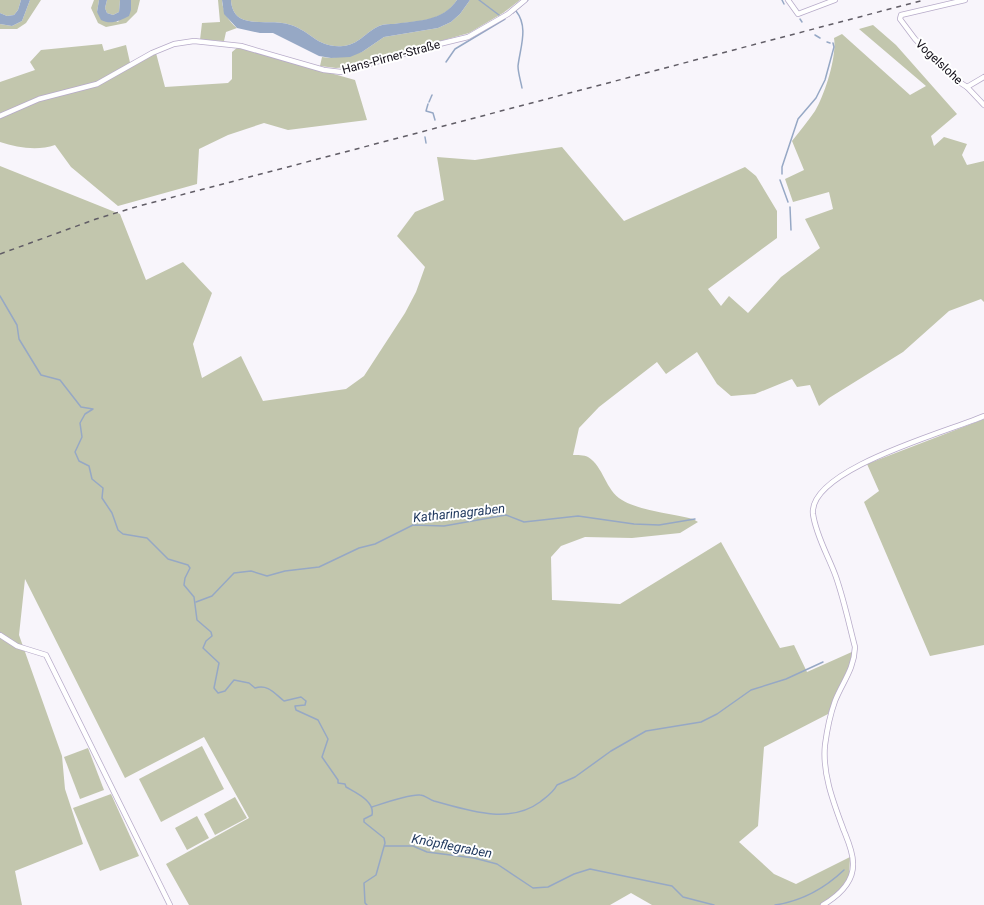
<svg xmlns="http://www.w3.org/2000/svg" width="984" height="905" viewBox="0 0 984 905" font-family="Roboto,sans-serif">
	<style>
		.green { fill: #c2c6ad }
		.water { fill: #96a8c5 }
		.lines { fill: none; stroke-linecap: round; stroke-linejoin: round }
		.stream { stroke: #96a8c5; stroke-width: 1.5 }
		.street-casing { stroke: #b7abc9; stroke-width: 6 }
		.street { stroke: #fff; stroke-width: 4.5 }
		.rail { stroke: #615d66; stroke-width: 1.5; stroke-dasharray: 5 5; stroke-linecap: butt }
		.labels { text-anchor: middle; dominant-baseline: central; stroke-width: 4; stroke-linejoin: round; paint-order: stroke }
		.street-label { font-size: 12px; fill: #130f19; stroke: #fff }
		.water-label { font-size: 13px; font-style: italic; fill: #1c355b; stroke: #fff }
	</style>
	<rect width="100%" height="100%" fill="#f8f5fb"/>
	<g class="green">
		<polygon points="0,0 21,0 18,10 14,15 7,16 0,13"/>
		<polygon points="30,0 41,0 26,23 17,29 0,29 0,24 12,26 22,21"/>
		<polygon points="94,0 99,0 97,12 118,22 131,2 131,0 140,0 137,12 126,23 106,27 98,23 91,8"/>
		<polygon points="107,0 120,0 119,12 113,15 107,13 105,8"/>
		<path d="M218 0H222C222 10 229 22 237 28L226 32 224 41 200 40 202 23 220 22Z"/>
		<path d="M231 0H457C443 22 418 21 394 24 390 24 384 24 379 26 366 32 358 45 343 46 317 48 312 32 291 25 275 19 255 26 240 18 234 15 231 6 231 0Z"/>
		<polygon points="470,0 520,0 503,13 469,33 348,67 336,68 320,66 322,57 331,58 362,52 384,37 438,28 451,22 460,14"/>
		<path d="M873 25 896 45 957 114 931 136 934 146 944 137 967 144 962 155 967 165 984 161V302L981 299 949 311 903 352 829 398 819 406 810 385 797 387 792 379 755 394 731 396 717 384 697 352 666 374 657 362 599 407 579 428 573 455C577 455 584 455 588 457 604 467 605 490 622 500 637 510 674 514 693 519L698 522 680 533 632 538 585 537 561 546 551 557 552 600 620 604 721 542 780 648 794 645 807 672 854 651 850 665 828 714 764 747 758 826 739 842 774 874 796 884 850 857 849 879 831 900 820 905H652L631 893 610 905H189L166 864 249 818 204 737 125 778 25 579 19 635 62 756 65 789 83 844 15 871 22 905H0V166L120 214 146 280 183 262 212 293 193 344 202 378 241 356 263 401 346 389 364 376 405 313 416 292 425 267 397 236 415 212 444 200 437 157 475 160 562 147 624 221 745 167 756 176 777 211V238L708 289 721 306 729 296 748 313 781 277 820 248 805 219 833 209 829 192 793 202 785 179 804 170 792 141C800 131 808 121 815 111 825 94 837 56 834 38L842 34 910 95 926 86 859 29Z"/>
		<path d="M102 44 104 51 126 45 131 67 156 53 165 87 228 83 232 79V52L238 47 355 80 367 120 288 130 264 123 228 135 199 149 197 184 118 206 71 167 55 145C38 151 18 148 0 142V82L35 70 30 62 41 50Z"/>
		<polygon points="984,419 984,645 930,656 864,502 879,491 867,464"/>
		<polygon points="202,746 224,789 161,822 139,779"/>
		<polygon points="88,748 104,790 80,799 64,757"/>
		<polygon points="111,794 139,856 100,871 73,808"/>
		<polygon points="235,797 247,818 215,835 204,814"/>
		<polygon points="197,816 209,838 187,850 175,828"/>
	</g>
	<g class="water">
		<polygon points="21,0 30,0 22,21 12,26 0,24 0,13 7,16 14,15 18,10"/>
		<path d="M99 0H107L105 8 107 13 113 15 119 12 120 0H131V10L129 16C119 21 111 25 101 20L97 12Z"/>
		<path d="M222 0H231C231 6 234 15 240 18 255 26 275 19 291 25 312 32 317 48 343 46 358 45 366 32 379 26 384 24 390 24 394 24 418 20 442 22 457 0H470L460 14 451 22 438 28 384 37 362 52 350 57 331 58 319 56 273 33H260L237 28 224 14Z"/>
	</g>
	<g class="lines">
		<g class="stream">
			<polyline points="479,0 499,15"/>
			<polyline points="782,0 784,4"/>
			<path d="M516 11C529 27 520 48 518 66 518 73 521 82 522 88"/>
			<polyline points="513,13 528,0"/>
			<polyline points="800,19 802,22"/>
			<polyline points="815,35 820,38"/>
			<polyline points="827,42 830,43"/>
			<polyline points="446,62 455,49 505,19"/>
			<polyline points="429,102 432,95"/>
			<polyline points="428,104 426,111 433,113 435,120"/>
			<polyline points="425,137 426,143"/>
			<polyline points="782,174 782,167 798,119 816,98 825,80 834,47 833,43"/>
			<polyline points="780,180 788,202"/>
			<polyline points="790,207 791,230"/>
			<path d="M0 296 17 325 19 339 41 375 60 380 81 407 93 409 85 414 80 423 82 437 75 452 79 461 89 466 92 479 103 488 102 498 112 513 118 530 123 534 147 538 168 559 188 565 190 568 185 578 184 585 194 597 197 620 211 632 212 636 206 641 203 648 219 663 214 688 218 693 225 691 234 680 249 683 255 688C268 684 274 693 284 701L301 697 306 701 305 705 295 706 296 710 318 720 328 739 322 757 338 780V783L345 784 346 787C356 793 375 801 372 815L364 819V822L384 838 385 843 376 875 364 883 365 903 367 905"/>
			<polyline points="196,602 212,596 234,573 251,571 267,576 285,571 319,567 359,548 375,544 413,525 444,526 506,515 524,522 578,516 634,524 659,525 695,519"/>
			<path d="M372 807C384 803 409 794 420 795 424 795 429 799 434 801 467 810 509 825 540 802 546 797 553 793 557 785L575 777 611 751 646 731 701 722 717 714 751 690 786 679 823 662"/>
			<polyline points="385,846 413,846 427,852 474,858 497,864 533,888 548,887 574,874 590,869 672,886 683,897 714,905"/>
			<path d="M775 905C802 901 824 889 844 870"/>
		</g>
		<defs>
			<g id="street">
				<polyline points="788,0 798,14 835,0"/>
				<polyline points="965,0 901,15 900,19 915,39 953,78 967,87 984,105"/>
				<polyline points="967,87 984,77"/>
				<polyline points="0,116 39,99 97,84 152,53 174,44 194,41 241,46 324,70 341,72 431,46 468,37 508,14 525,0"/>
				<polyline points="0,635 17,646 46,655 170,905"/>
				<path d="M823 905C838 896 854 882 853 863 853 852 848 841 844 831 834 804 822 774 825 745 827 730 830 715 835 701 843 681 854 670 855 647 849 624 844 600 836 577 829 557 816 536 813 514 808 469 950 431 984 416"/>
			</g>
		</defs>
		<use href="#street" class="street-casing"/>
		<use href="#street" class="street"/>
		<polyline class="rail" points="0,254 96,219 139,206 924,0"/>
	</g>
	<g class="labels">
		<g class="street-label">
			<text transform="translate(391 57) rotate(-15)">Hans-Pirner-Straße</text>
			<text transform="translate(939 62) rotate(43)">Vogelslohe</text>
		</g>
		<g class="water-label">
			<text transform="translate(459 513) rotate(-6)">Katharinagraben</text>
			<text transform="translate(452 846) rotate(11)">Knöpflegraben</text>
		</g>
	</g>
</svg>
